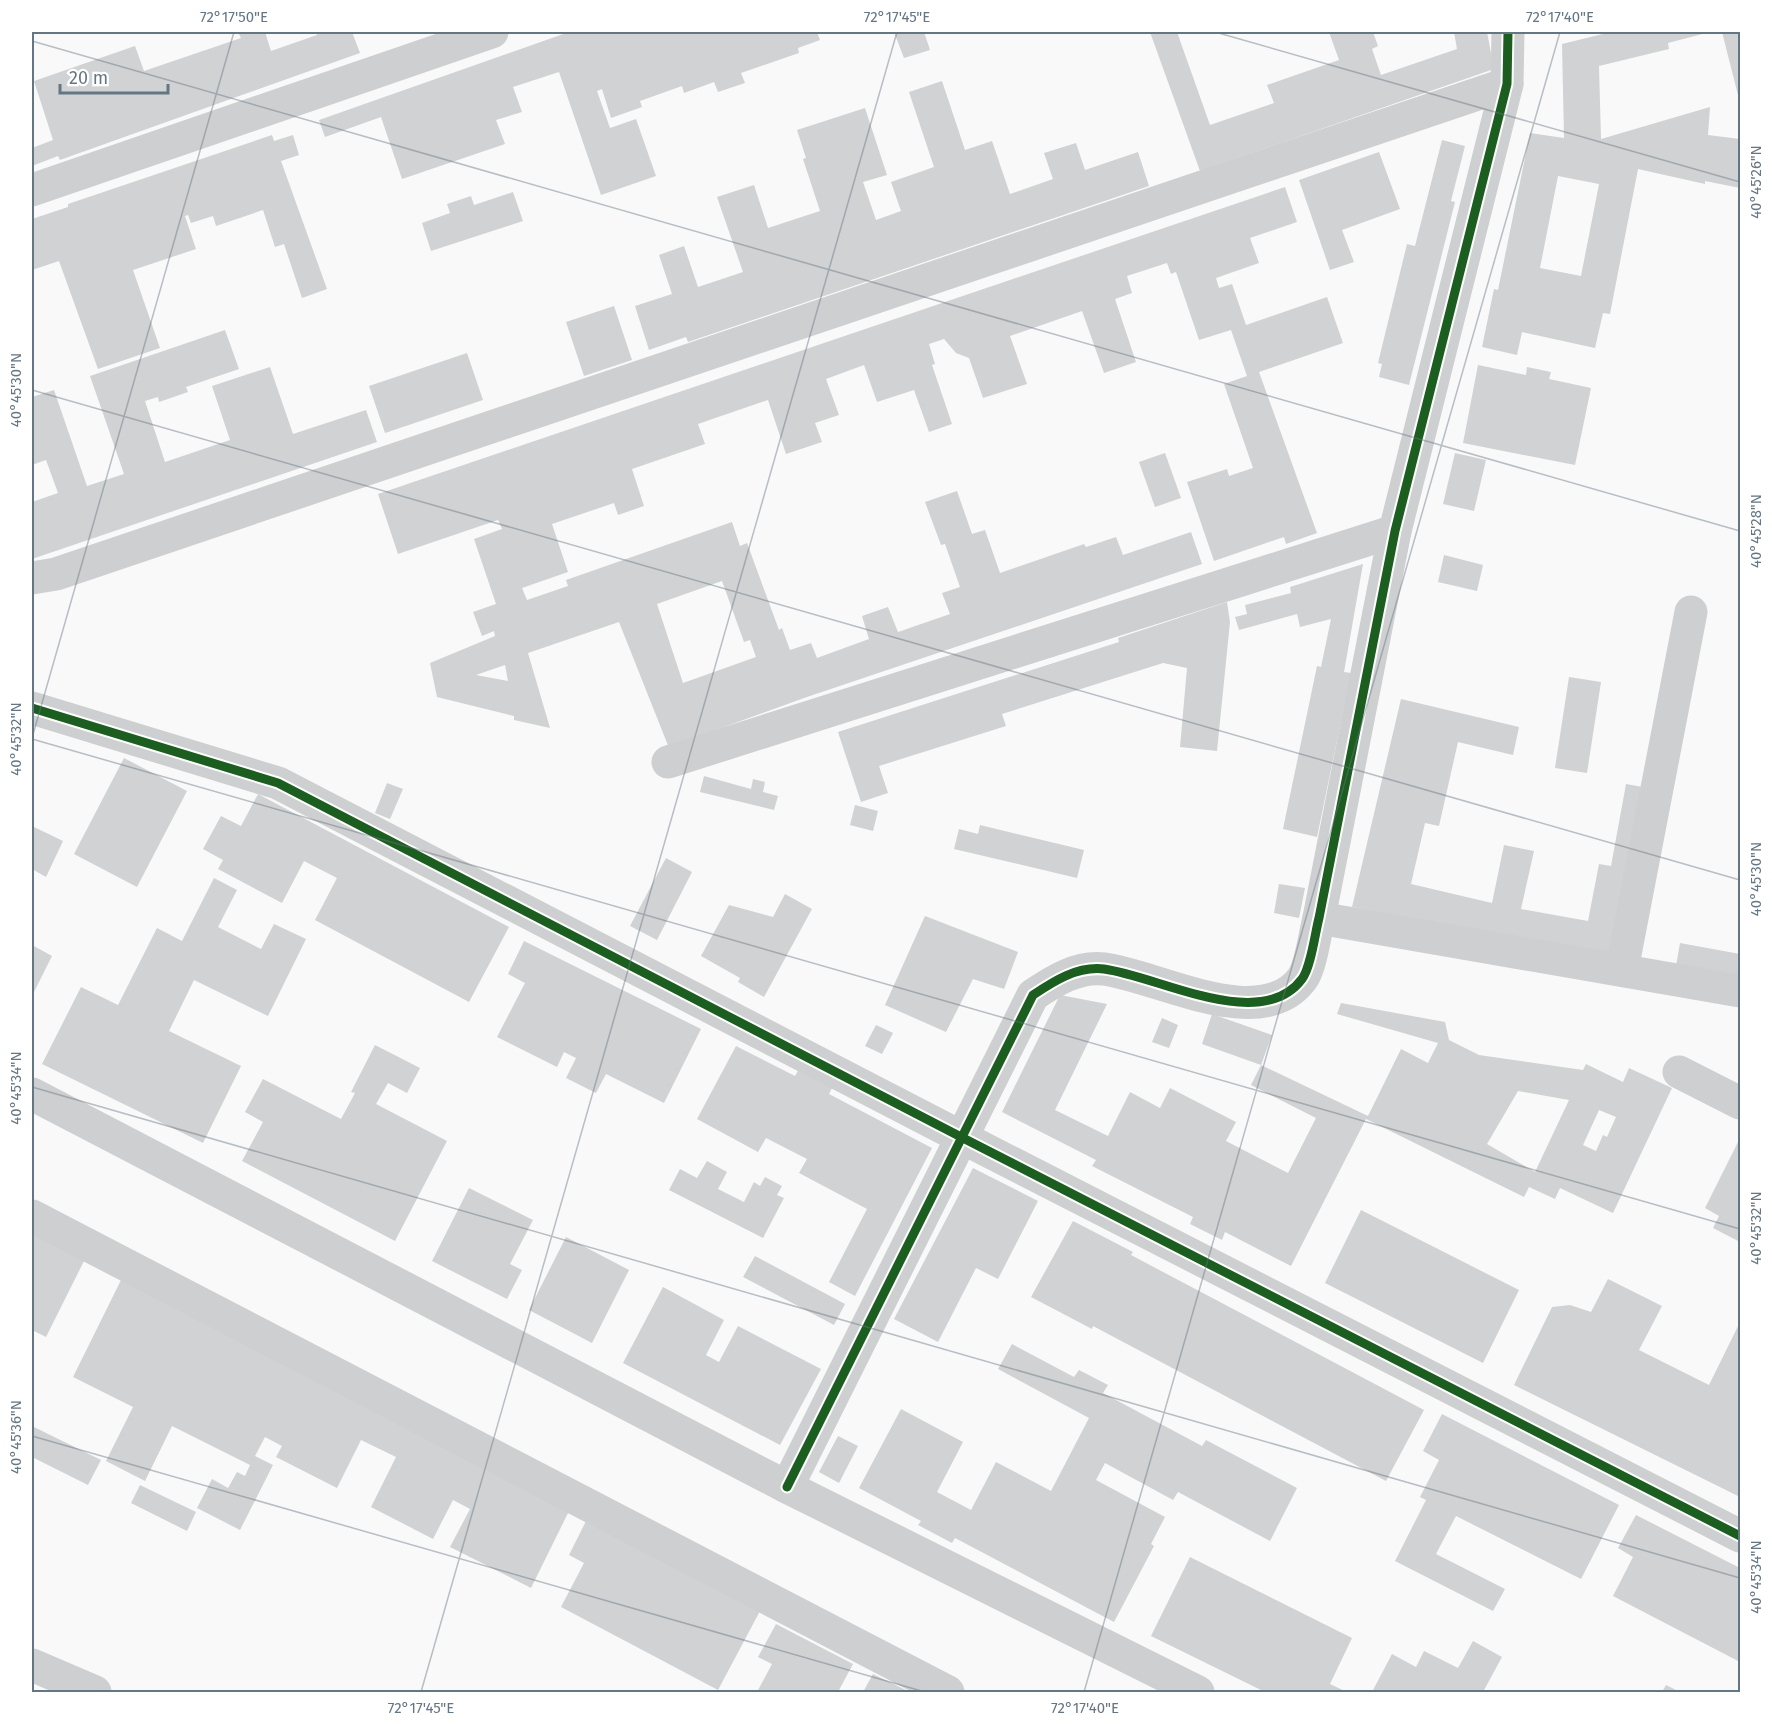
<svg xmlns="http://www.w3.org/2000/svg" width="1772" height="1724" viewBox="0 0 1772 1724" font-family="'Fira Sans',sans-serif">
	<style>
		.building { fill: #d0d2d3; fill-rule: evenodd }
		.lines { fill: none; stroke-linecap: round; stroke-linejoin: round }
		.minor { stroke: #cecfd0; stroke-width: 33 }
		.cycleway-casing { stroke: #fff; stroke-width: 13 }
		.cycleway { stroke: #1b5e20; stroke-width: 9 }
		.ticks { fill: none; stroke: #657683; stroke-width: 1.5; stroke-opacity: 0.45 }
		.neatline { fill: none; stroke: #657683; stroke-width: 2 }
		.ticks-label { font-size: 15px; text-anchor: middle; fill: #657683 }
	</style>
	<rect width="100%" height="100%" fill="#f9f9f9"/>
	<g class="building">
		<polygon points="238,32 265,32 271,51 317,35 316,32 352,32 360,53 60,160 58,156 32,166 32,148 53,140 34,81 135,46 144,71 241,38"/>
		<polygon points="569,32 817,32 820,40 798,48 799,53 741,73 745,83 718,92 714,82 684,93 682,86 640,101 642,107 611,118 602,89 597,91 610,128 636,119 656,176 601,195 559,72 513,87 522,112 496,120 505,144 402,179 381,117 325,137 319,120"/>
		<polygon points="894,32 924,32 930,50 904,58"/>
		<polygon points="1150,32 1177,32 1210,125 1274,103 1267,85 1339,60 1329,32 1373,32 1378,46 1372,49 1381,75 1457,49 1454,32 1487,32 1494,69 1200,171"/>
		<path d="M1611 32H1710L1668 43 1669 49 1599 66 1601 139 1710 107 1708 135 1740 139V188L1705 181V184L1638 169 1610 314 1603 313 1595 348 1522 332 1517 355 1482 347 1494 289 1498 290 1530 133 1564 138 1562 44ZM1558 176 1599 184 1581 276 1540 268Z"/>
		<polygon points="1722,32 1740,32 1740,103"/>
		<polygon points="942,81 965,150 992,141 1010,194 1053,179 1044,153 1076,143 1085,170 1138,152 1149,186 688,342 686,337 649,350 635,306 672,294 659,255 684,246 698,287 743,272 717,197 754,185 768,228 820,211 803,159 806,158 797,130 865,108 887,175 863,182 876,220 901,211 891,182 934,167 909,92"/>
		<polygon points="272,135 274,141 293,135 299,155 281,161 327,289 302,298 284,244 275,247 263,210 216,226 213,216 191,223 188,215 185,216 196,249 133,270 160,348 98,369 59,261 32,270 32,219 68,207 68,204"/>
		<polygon points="1442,140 1465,146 1451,201 1455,202 1409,385 1379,377 1382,364 1378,363 1407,244 1415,246"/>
		<polygon points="1379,152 1400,209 1342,230 1354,262 1330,270 1299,180"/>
		<path d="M1285 187 1297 222 1250 238 1259 263 1216 278 1219 288 1232 284 1246 325 1327 297 1343 343 1259 372 1317 533 1286 544 1284 537 1214 561 1187 482 1227 469 1229 476 1253 468 1224 384 1247 376 1231 330 1199 340 1176 272 1171 274 1167 263 1127 276 1132 293 1115 299 1136 362 1104 373 1082 311 1010 336 1027 384 983 398 969 358 956 353 944 339 929 344 935 364 932 365 952 424 929 432 914 390 877 402 864 365 826 379 839 415 815 423 822 442 786 454 768 400 698 424 705 444 632 469 644 506 618 515 614 503 552 524 568 572 522 588 527 600 568 586 566 580 732 522 740 546 747 543 779 630 782 628 790 650 811 643 817 658 869 639 862 616 888 607 898 632 950 614 942 593 960 587 945 544 941 545 925 502 957 491 972 534 985 530 1000 573 1084 544 1086 547 1116 537 1123 555 1191 532 1202 564 807 697 702 735 671 753 619 622 528 653 550 728 514 720V716L437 697 430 663 495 636 494 631 482 636 473 612 496 604 474 539 502 529 498 520 398 554 378 494ZM722 581 744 642 750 640 756 657 683 683 657 604ZM505 665 508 681 476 675Z"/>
		<polygon points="513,192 523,221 431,251 422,223 450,213 447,204 471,196 474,205"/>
		<polygon points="614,306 632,360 584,376 566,322"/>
		<polygon points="225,330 239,369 186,387 188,392 159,402 158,397 145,401 165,462 230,440 212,386 270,367 293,434 366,410 377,442 32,559 32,502 58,493 46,460 32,465 32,397 54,390 87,486 124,474 90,376"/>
		<polygon points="467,353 483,400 385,433 369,386"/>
		<polygon points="1478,365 1526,375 1527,367 1551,372 1549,379 1591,388 1575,465 1463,443"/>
		<polygon points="1165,453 1181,498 1155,507 1139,462"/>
		<polygon points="1455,453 1486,460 1474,511 1443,504"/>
		<polygon points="1444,555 1483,565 1477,591 1438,582"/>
		<polygon points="1363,564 1344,672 1351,673 1317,837 1283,829 1317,666 1321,667 1331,619 1300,627 1297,614 1239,630 1235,617 1247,614 1245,605 1291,593 1290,587"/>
		<polygon points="1227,602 1230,622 1217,751 1180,747 1187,668 1163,663 1002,714 1006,726 879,766 888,793 861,802 838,732 1119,642 1118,638"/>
		<polygon points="1569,677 1601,682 1587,773 1555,768"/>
		<polygon points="1401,699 1519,727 1513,755 1458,742 1439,826 1425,823 1411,884 1492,903 1504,845 1534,851 1521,909 1588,921 1599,864 1611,866 1626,784 1654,789 1618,959 1352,907"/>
		<polygon points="124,758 187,791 137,887 74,854"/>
		<polygon points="704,776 751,789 753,779 765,782 763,792 778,796 774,810 700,792"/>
		<polygon points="387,783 403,789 390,819 375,813"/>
		<polygon points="258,794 509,927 469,1002 315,920 337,878 304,861 282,903 218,869 223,860 203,849 221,816 241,826"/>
		<polygon points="855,805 878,811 873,831 850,825"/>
		<polygon points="980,825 1084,850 1077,878 954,849 959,829 978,834"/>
		<polygon points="32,826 63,841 46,877 32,869"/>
		<polygon points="666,858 692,872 657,940 630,926"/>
		<polygon points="214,878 237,890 218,927 261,949 274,924 306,939 268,1016 194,980 169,1031 241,1066 203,1143 42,1064 81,987 118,1005 157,928 182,941"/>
		<polygon points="1279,884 1305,888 1299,918 1274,913"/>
		<polygon points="785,894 812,909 764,997 738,982 740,978 701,956 729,905 773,917"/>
		<polygon points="925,916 1018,952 1004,989 973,979 946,1032 885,1005"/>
		<polygon points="524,941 701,1029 664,1103 606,1074 596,1093 566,1078 576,1058 564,1052 557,1067 497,1037 525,983 508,974"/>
		<polygon points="1680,943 1740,954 1740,978 1676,966"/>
		<polygon points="32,945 52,956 32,996"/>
		<path d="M1060 995 1107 1004 1055 1110 1108 1136 1130 1092 1160 1108 1170 1088 1236 1122 1226 1141 1288 1173 1316 1118 1251 1085 1261 1065 1202 1044 1212 1014 1272 1035 1261 1065 1368 1116 1401 1049 1428 1063 1438 1043 1337 1014 1341 1003 1445 1022 1449 1040 1479 1055 1583 1070 1586 1064 1623 1082 1629 1068 1672 1088 1613 1213 1560 1188 1555 1199 1529 1187 1524 1197 1366 1119 1291 1266 1225 1232 1222 1240 1190 1224 1193 1217 1092 1166 1096 1160 1002 1112ZM1518 1091 1569 1100 1535 1172 1487 1144ZM1599 1110 1616 1117 1607 1137 1603 1135 1596 1151 1583 1145Z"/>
		<polygon points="1162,1018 1178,1025 1169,1048 1152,1042"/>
		<polygon points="876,1025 893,1033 882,1054 865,1046"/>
		<polygon points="375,1045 420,1068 407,1093 388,1083 376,1104 447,1141 395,1241 242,1161 263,1122 245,1112 263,1079 341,1119 355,1093 351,1092"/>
		<polygon points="736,1046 795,1076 802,1064 835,1082 829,1094 932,1148 855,1296 829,1282 867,1209 799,1173 807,1159 766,1138 758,1152 697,1119"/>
		<polygon points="1740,1138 1740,1242 1713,1228 1719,1216 1705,1208"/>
		<polygon points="707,1161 727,1172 718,1189 744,1202 754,1182 760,1186 765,1177 782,1186 777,1195 784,1198 763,1238 669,1190 680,1169 697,1178"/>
		<polygon points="973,1168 1038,1201 998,1279 976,1268 938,1342 894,1319"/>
		<polygon points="469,1188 533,1220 510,1264 522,1270 507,1299 432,1261"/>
		<polygon points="1361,1210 1519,1290 1483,1363 1325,1283"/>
		<polygon points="1073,1221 1133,1252 1131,1255 1424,1410 1386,1481 1093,1326 1092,1329 1031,1297"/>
		<polygon points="32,1232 85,1259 46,1337 32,1330"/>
		<polygon points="566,1237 629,1270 592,1343 529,1310"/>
		<polygon points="755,1256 845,1304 834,1325 743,1277"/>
		<polygon points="122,1278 572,1505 531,1588 450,1547 470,1509 453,1500 433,1539 371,1507 396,1457 361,1440 337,1488 276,1457 282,1446 265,1437 255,1456 273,1465 240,1530 197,1508 212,1479 228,1488 237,1472 245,1476 250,1465 172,1426 145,1481 106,1461 133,1407 73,1377"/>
		<polygon points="1608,1279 1662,1306 1639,1350 1709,1385 1740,1322 1740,1497 1514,1385 1552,1307 1570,1305 1591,1312"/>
		<polygon points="663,1287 724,1320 706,1355 719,1362 738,1326 821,1369 780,1445 623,1363"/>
		<polygon points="1012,1344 1074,1377 1079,1370 1108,1385 1103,1393 1202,1446 1206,1440 1297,1488 1270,1541 1178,1492 1173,1500 1105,1463 1096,1480 1165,1517 1151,1544 1154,1546 1114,1622 955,1538 952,1543 918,1525 921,1521 859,1488 901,1409 963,1442 937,1492 971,1510 996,1462 1051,1491 1089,1418 998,1369"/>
		<polygon points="1442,1414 1619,1505 1581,1579 1456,1516 1436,1554 1505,1589 1493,1611 1395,1561 1426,1500 1420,1497 1439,1460 1423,1451"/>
		<polygon points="32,1426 101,1460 88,1485 32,1457"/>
		<polygon points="838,1436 858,1446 839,1483 819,1472"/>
		<polygon points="140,1485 196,1512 187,1531 131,1503"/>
		<polygon points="1636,1515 1740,1568 1740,1662 1613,1596 1633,1557 1618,1548"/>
		<polygon points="587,1519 760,1611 718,1690 561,1607 584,1563 569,1555"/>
		<polygon points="1190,1557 1352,1638 1330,1684 1347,1692 1265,1692 1151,1636"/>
		<polygon points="776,1624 853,1664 838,1692 757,1692 772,1664 758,1657"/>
		<polygon points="1473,1641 1502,1657 1483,1692 1372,1692 1392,1654 1416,1667 1424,1651 1458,1668"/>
		<polygon points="873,1674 910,1692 863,1692"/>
		<polygon points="1666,1685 1680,1692 1662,1692"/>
	</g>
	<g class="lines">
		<g class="minor">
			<polyline points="32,190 492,32"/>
			<polyline points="32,578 56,574 1507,84"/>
			<polyline points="32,708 278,783 963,1138 1740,1536"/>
			<polyline points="668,762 1395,531"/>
			<polyline points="1319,918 1740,991"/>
			<polyline points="1622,970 1691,612"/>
			<polyline points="1679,1072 1740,1103"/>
			<polyline points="32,1094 787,1487 1198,1692"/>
			<polyline points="32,1216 948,1692"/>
			<path d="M787 1487 1033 995C1054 981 1077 966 1104 969 1158 976 1261 1034 1302 979 1311 967 1315 933 1319 918L1395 531 1507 84 1508 32"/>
			<polyline points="32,1665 95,1692"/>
		</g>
		<defs>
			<g id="cycleway">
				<polyline points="32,708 278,783 963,1138 1740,1536"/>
				<path d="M787 1487 1033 995C1054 981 1077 966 1104 969 1158 976 1261 1034 1302 979 1311 967 1315 933 1319 918L1395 531 1507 84 1508 32"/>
			</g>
		</defs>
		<use href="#cycleway" class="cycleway-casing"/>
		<use href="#cycleway" class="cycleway"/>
	</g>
	<path class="ticks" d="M1215 32 1740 182M32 41 1740 531M32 390 1740 880M32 738 234 32M32 739 1740 1229M32 1087 1740 1578M32 1436 925 1692M421 1692 897 32M1084 1692 1560 32"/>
	<rect width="1772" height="1724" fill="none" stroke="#ffffff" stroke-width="66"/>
	<path d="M60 84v9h108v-9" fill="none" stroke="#657683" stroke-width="3"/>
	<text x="69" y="84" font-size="18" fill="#657683" stroke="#ffffff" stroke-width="4.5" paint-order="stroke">20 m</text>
	<rect x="33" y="33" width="1706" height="1658" class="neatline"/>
	<g class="ticks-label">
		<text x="234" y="22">72°17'50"E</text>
		<text x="897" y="22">72°17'45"E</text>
		<text x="1560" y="22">72°17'40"E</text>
		<text transform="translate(1756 182) rotate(-90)" y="5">40°45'26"N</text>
		<text transform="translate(16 390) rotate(-90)" y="5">40°45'30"N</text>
		<text transform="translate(1756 531) rotate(-90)" y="5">40°45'28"N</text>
		<text transform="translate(16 739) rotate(-90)" y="5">40°45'32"N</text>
		<text transform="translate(1756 879) rotate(-90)" y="5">40°45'30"N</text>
		<text transform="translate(16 1088) rotate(-90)" y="5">40°45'34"N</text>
		<text transform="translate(1756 1228) rotate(-90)" y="5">40°45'32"N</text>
		<text transform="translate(16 1437) rotate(-90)" y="5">40°45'36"N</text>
		<text transform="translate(1756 1577) rotate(-90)" y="5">40°45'34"N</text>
		<text x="421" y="1713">72°17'45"E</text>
		<text x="1085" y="1713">72°17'40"E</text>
	</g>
</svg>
